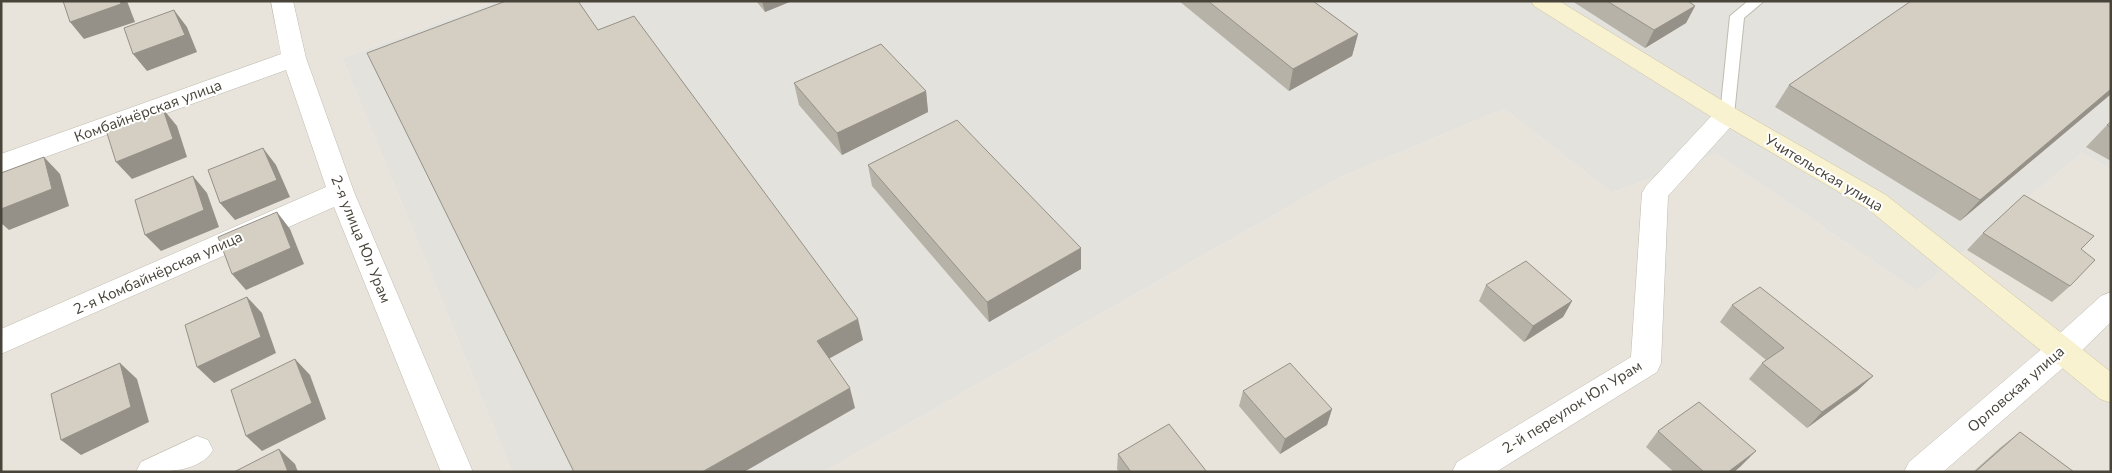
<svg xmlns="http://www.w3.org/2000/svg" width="2112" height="473" viewBox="0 0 2112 473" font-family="'Nunito Sans',sans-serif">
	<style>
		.residential { fill: #e8e4db }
		.industrial { fill: #e4e2dd }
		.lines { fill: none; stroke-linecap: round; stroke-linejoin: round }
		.lane-casing { stroke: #bfbbaf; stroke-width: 2 }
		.street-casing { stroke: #bfbbaf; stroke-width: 1 }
		.secondary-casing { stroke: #cbc39f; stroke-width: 1 }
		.lane { fill: #fff; fill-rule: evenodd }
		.street { fill: #fff; fill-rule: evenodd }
		.secondary { fill: #f9f2d1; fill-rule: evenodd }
		.wall { fill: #b7b2a8 }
		.shaded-wall { fill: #959188 }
		.building { fill: #d5cfc3; stroke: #959188 }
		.labels { text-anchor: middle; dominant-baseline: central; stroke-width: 4; stroke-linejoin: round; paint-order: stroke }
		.street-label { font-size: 15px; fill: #48443a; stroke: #fff }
	</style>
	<rect width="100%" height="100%" fill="#f4f2ec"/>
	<g class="residential">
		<polygon points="1,1 497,1 342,58 512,472 1,472"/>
		<polygon points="1504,109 1612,193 1716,154 1917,291 2082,153 2111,170 2111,472 824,472 1339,178"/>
	</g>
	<polygon class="industrial" points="497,1 2111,1 2111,170 2082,153 1917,291 1716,154 1612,193 1504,109 1339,178 824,472 512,472 342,58"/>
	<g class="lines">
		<defs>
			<polygon id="lane" points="1748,1 1764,1 1744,18 1734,115 1732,119 1727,120 1722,119 1720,115 1730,16"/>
			<g id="street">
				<polygon points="271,1 293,1 306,58 354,192 473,472 441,472 334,207 1,354 1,329 326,187 286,70 1,173 1,154 281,54"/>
				<polygon points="1727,106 1736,109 1740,115 1736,121 1668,196 1661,363 1657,372 1496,472 1452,472 1457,462 1631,357 1642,193 1646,186 1718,109"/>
				<polygon points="2111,292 2111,322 2072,360 1943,472 1904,472 1909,462 2050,342 2101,296"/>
				<path d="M197 436 208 440 213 450C200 473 162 472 136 472L141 462Z"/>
			</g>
			<polygon id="secondary" points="1531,1 1559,1 1736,109 1886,195 2111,372 2111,403 2100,399 1868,209 1718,121 1534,6"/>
		</defs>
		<use href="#lane" class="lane-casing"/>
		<use href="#street" class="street-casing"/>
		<use href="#secondary" class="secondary-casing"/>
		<use href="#lane" class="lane"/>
		<use href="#street" class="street"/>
		<use href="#secondary" class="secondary"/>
	</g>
	<g class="wall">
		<polygon points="756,1 792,1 765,12"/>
		<polygon points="1179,1 1313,1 1358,34 1352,56 1289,91"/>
		<polygon points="1572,1 1688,1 1695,6 1686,23 1645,48"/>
		<polygon points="794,83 926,91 928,112 842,155 799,105"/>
		<polygon points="1789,85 2111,94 1960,221 1775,107"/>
		<polygon points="2111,122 2111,161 2086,147 2107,125"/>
		<polygon points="868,165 1081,269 989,322 872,186"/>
		<polygon points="1983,233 2081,249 2070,286 2052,302 1967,250"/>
		<polygon points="1486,285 1572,301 1563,317 1524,342 1479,301"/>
		<polygon points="1732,305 1873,376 1857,391 1807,428 1749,379 1762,363 1766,360 1720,322"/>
		<polygon points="1243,391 1332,409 1327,425 1280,454 1239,406"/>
		<polygon points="1658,431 1741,466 1734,472 1674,472 1646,447"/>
		<polygon points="2020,432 2074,472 1973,472 2001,447"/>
		<polygon points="1118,454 1207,472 1119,472 1117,469"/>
	</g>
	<g class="shaded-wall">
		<polygon points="120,1 127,1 135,22 84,39 70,22"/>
		<polygon points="762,1 792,1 765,12"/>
		<polygon points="1695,6 1686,23 1645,48 1654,30"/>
		<polygon points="174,10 187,27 197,52 147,71 133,54"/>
		<polygon points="1358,34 1352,56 1289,91 1293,69"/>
		<polygon points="2111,89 2111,94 1960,221 1980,200"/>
		<polygon points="926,91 928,112 842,155 837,133"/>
		<polygon points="163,109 177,126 187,157 132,179 116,162"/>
		<polygon points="263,148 276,165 290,197 235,220 220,203"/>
		<polygon points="44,157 60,174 69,206 9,230 1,223 1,209"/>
		<polygon points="193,176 207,193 219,227 161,251 145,235"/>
		<polygon points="277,212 290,229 304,264 246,290 232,274"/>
		<polygon points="1081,248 1081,269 989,322 987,302"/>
		<polygon points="247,297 262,313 276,353 214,383 197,367"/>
		<polygon points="1572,301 1563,317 1524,342 1533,326"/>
		<polygon points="858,319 863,340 823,362 817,341"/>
		<polygon points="295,359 310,375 326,419 262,451 246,436"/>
		<polygon points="120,363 137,379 149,422 81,455 61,440"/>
		<polygon points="1873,376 1857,391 1807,428 1822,412"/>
		<polygon points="850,388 855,408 744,472 702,472"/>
		<polygon points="1332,409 1327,425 1280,454 1285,439"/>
		<polygon points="279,449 295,464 298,472 288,472"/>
		<polygon points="1756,451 1741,466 1734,472 1728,472"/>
	</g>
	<g class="building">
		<polygon points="63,1 120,1 121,4 70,22"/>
		<polygon points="506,1 578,1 598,30 634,16 858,319 817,341 850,388 702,472 574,472 367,53"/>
		<polygon points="1208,1 1313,1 1358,34 1293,69"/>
		<polygon points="1607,1 1688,1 1695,6 1654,30"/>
		<polygon points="1911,1 2111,1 2111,89 1980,200 1789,85"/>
		<polygon points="174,10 185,35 133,54 124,28"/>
		<polygon points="881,44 926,91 837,133 794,83"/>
		<polygon points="163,109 173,139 116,162 106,130"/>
		<polygon points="957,120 1081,248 987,302 868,165"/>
		<polygon points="2111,122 2111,127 2107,125"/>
		<polygon points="263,148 277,180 220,203 208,170"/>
		<polygon points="44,157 52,189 1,209 1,173"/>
		<polygon points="193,176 204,210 145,235 135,200"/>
		<polygon points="2024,195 2094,236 2081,249 2095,260 2070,286 1983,233"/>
		<polygon points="277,212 291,248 232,274 218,237"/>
		<polygon points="1526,261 1572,301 1533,326 1486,285"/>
		<polygon points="1760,287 1873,376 1822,412 1762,363 1784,348 1732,305"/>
		<polygon points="247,297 261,337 197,367 185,325"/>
		<polygon points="295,359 312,403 246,436 231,390"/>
		<polygon points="120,363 131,407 61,440 51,394"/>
		<polygon points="1290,363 1332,409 1285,439 1243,391"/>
		<polygon points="1699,402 1756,451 1728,472 1704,472 1658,431"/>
		<polygon points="1169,424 1207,472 1131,472 1118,454"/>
		<polygon points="2020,432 2074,472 1975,472"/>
		<polygon points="279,449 288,472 234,472"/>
	</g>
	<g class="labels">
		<g class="street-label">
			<text transform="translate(148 111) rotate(-20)">Комбайнёрская улица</text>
			<text transform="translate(1824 173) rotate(31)">Учительская улица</text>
			<text transform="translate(361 239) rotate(68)">2-я улица Юл Урам</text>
			<text transform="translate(158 273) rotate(-24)">2-я Комбайнёрская улица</text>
			<text transform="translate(2016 389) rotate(-41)">Орловская улица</text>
			<text transform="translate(1572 407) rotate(-32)">2-й переулок Юл Урам</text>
		</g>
	</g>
	<rect width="2112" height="473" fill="none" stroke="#48443a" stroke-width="5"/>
</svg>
